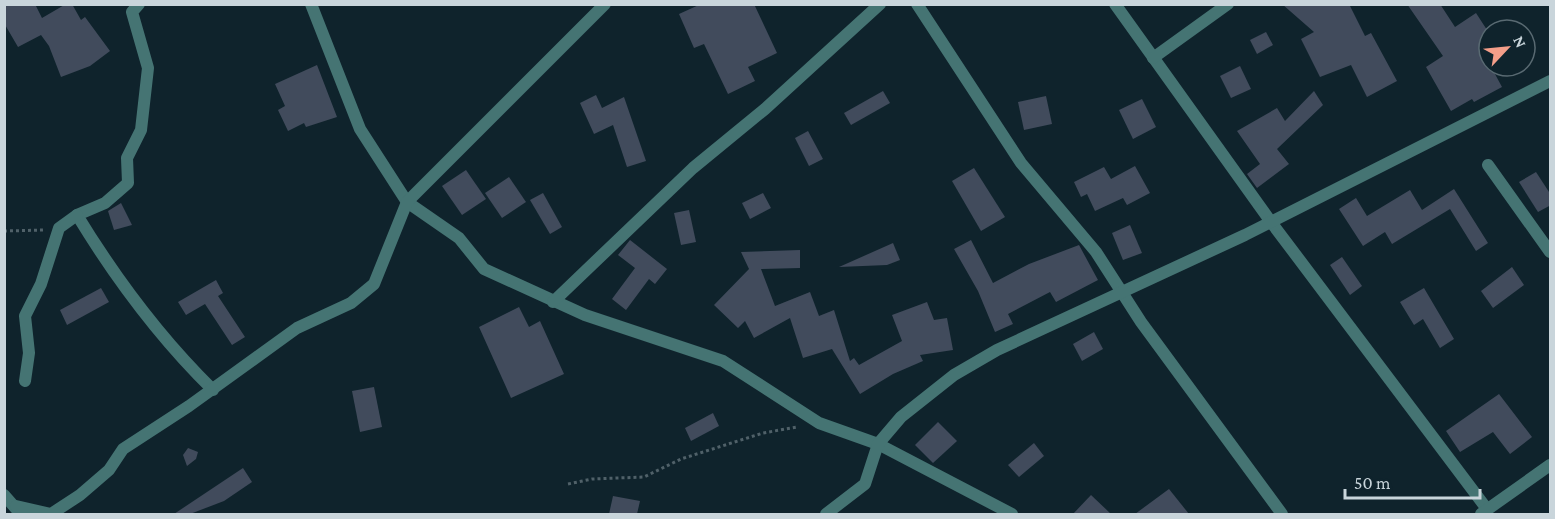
<svg xmlns="http://www.w3.org/2000/svg" width="1555" height="519" viewBox="0 0 1555 519" font-family="'Crimson Pro',serif">
	<style>
		.building { fill: #414b5c }
		.lines { fill: none; stroke-linecap: round; stroke-linejoin: round }
		.path { stroke: #506169; stroke-width: 3; stroke-dasharray: 3 3; stroke-linecap: butt }
		.street { stroke: #457473; stroke-width: 12 }
	</style>
	<rect width="100%" height="100%" fill="#0f232c"/>
	<g class="building">
		<polygon points="4,4 35,4 42,18 66,4 72,4 81,20 85,17 110,51 90,66 61,77 49,46 41,35 18,47 4,23"/>
		<polygon points="701,4 754,4 777,53 748,67 755,81 728,94 704,44 694,48 679,14"/>
		<polygon points="1282,4 1349,4 1365,36 1371,33 1397,81 1367,97 1351,65 1320,77 1301,39 1314,32"/>
		<polygon points="1407,4 1440,4 1455,27 1476,13 1489,33 1489,45 1482,50 1502,87 1474,102 1472,99 1451,111 1426,67 1443,56"/>
		<polygon points="1266,32 1273,45 1257,54 1250,40"/>
		<polygon points="317,65 337,117 306,127 304,123 288,131 278,110 285,106 275,84"/>
		<polygon points="1240,66 1251,89 1231,98 1220,76"/>
		<polygon points="883,91 890,103 851,125 844,113"/>
		<polygon points="1314,91 1323,105 1277,149 1289,164 1257,188 1247,174 1260,164 1237,131 1277,108 1285,121"/>
		<polygon points="596,95 602,108 624,97 646,161 627,167 613,125 594,134 580,103"/>
		<polygon points="1046,96 1052,124 1024,130 1018,102"/>
		<polygon points="1142,99 1156,127 1133,139 1119,110"/>
		<polygon points="808,131 823,159 809,166 795,138"/>
		<polygon points="1135,166 1150,193 1127,205 1123,198 1095,211 1087,194 1081,197 1074,182 1104,167 1111,179"/>
		<polygon points="974,168 1005,217 981,231 952,181"/>
		<polygon points="466,170 486,199 462,215 442,186"/>
		<polygon points="1536,172 1551,195 1551,205 1538,212 1519,182"/>
		<polygon points="509,177 526,202 502,218 485,193"/>
		<polygon points="1454,189 1488,243 1476,251 1450,209 1392,244 1385,232 1363,246 1339,209 1356,198 1367,216 1410,190 1422,210"/>
		<polygon points="543,193 562,227 550,234 530,200"/>
		<polygon points="763,193 771,208 750,219 742,203"/>
		<polygon points="121,203 132,225 114,230 108,211"/>
		<polygon points="689,210 696,242 681,245 674,213"/>
		<polygon points="1130,225 1142,253 1123,260 1112,233"/>
		<polygon points="630,240 667,269 655,284 649,279 626,310 612,299 635,268 618,255"/>
		<polygon points="971,240 993,283 1029,264 1079,245 1098,280 1056,302 1050,292 1008,314 1013,324 995,332 978,291 954,249"/>
		<polygon points="893,243 900,260 887,265 839,267"/>
		<polygon points="800,250 800,268 761,269 775,306 810,292 819,316 834,310 850,361 854,358 859,365 902,341 892,315 927,302 934,320 947,318 953,350 920,355 923,361 893,374 860,394 832,349 803,358 790,318 754,338 745,321 738,328 714,305 749,269 741,252"/>
		<polygon points="1342,257 1362,286 1350,295 1330,265"/>
		<polygon points="1512,267 1524,285 1493,308 1481,291"/>
		<polygon points="216,280 223,293 218,296 245,337 232,345 205,304 186,315 178,302"/>
		<polygon points="101,288 109,302 67,325 60,310"/>
		<polygon points="1424,288 1454,339 1440,348 1423,319 1414,325 1400,302"/>
		<polygon points="519,307 529,327 540,321 564,374 511,398 479,327"/>
		<polygon points="1094,332 1103,349 1082,361 1073,344"/>
		<polygon points="374,387 382,427 360,432 352,391"/>
		<polygon points="1499,394 1532,437 1510,454 1493,432 1460,452 1446,431"/>
		<polygon points="713,413 719,426 691,441 685,428"/>
		<polygon points="938,422 957,441 933,463 915,445"/>
		<polygon points="1034,443 1044,456 1019,477 1008,465"/>
		<polygon points="188,448 198,452 196,459 187,466 183,455"/>
		<polygon points="243,468 252,482 224,501 190,514 174,514"/>
		<polygon points="1169,489 1189,514 1135,514"/>
		<polygon points="1091,495 1111,514 1073,514"/>
		<polygon points="613,496 640,501 637,514 609,514"/>
	</g>
	<g class="lines">
		<g class="path">
			<polyline points="4,231 45,230"/>
			<polyline points="568,484 592,479 644,477 681,459 763,433 797,427"/>
		</g>
		<g class="street">
			<path d="M139 4 132 12 148 68 141 130 127 158 128 183 105 203 77 215C116 279 160 338 213 390"/>
			<polyline points="311,4 360,129 407,202 459,238 484,269 585,315 723,361 819,423 878,444 1012,514"/>
			<polyline points="917,4 1021,163 1096,252 1141,322 1282,514"/>
			<polyline points="1115,4 1271,222 1487,509"/>
			<polyline points="1153,58 1228,4"/>
			<polyline points="1488,165 1550,252"/>
			<polyline points="553,302 693,168 765,109 880,4"/>
			<polyline points="25,381 29,353 25,316 41,284 59,228 77,215"/>
			<polyline points="4,495 19,512"/>
			<polyline points="16,506 51,514 80,495 109,470 123,449 189,406 297,328 351,303 374,284 407,202 605,4"/>
			<polyline points="826,514 865,484 878,444 901,417 954,375 997,350 1245,235 1550,81"/>
			<polyline points="1481,514 1550,465"/>
		</g>
	</g>
	<rect width="1555" height="519" fill="none" stroke="#c9d5db" stroke-width="12"/>
	<g transform="translate(1507 48) rotate(64)"><circle r="28" fill="#0f232c" stroke="#596a72" stroke-width="1.5"/>
	<path d="M0-4.5L10 22L0 15L-10 22Z" fill="#f49e89"/>
	<text y="-9" font-size="16" font-weight="bold" text-anchor="middle" fill="#c9d5db">N</text>
	</g>
	<path d="M1345 489v9h135v-9" fill="none" stroke="#c9d5db" stroke-width="3"/>
	<text x="1354" y="489" font-size="18" fill="#c9d5db" stroke="#0f232c" stroke-width="4.5" paint-order="stroke">50 m</text>
</svg>
